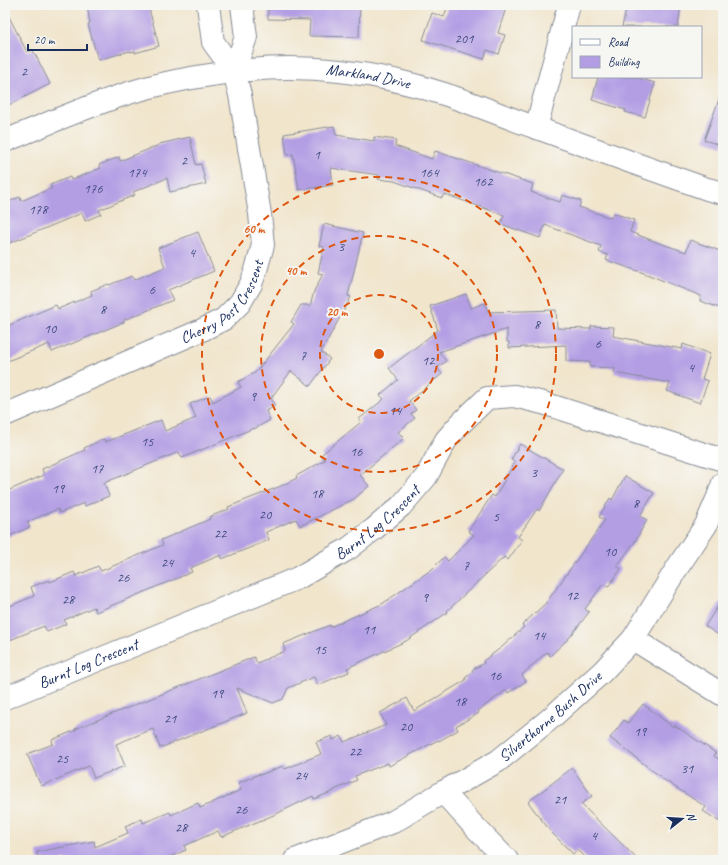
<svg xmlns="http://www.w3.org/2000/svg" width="728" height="865" viewBox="0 0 728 865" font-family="Caveat,sans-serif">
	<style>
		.building { fill: #b39ee4 }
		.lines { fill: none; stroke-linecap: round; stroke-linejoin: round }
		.minor-casing { stroke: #868a95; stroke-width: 24 }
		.minor { stroke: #fff; stroke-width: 22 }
		.ring { fill: none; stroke: #de5710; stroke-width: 2; stroke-dasharray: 7 5 }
		.labels { text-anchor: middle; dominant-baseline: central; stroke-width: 4; stroke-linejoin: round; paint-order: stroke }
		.number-label { font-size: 14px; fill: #414b80 }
		.street-label { font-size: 16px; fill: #1b2f5e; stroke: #f6f6f2 }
		.centre { fill: #de5710; stroke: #f6f6f2; stroke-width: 2 }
		.ring-label { font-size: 12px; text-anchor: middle; font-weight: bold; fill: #de5710; stroke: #f6f6f2; stroke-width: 4; stroke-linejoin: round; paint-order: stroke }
	</style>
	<rect width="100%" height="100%" fill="#f6f6f2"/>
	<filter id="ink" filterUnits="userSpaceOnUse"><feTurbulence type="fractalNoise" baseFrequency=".025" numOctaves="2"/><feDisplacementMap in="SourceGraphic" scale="8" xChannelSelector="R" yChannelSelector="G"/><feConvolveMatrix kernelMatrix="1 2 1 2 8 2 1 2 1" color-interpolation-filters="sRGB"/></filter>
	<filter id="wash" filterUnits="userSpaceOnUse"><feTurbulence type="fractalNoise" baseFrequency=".012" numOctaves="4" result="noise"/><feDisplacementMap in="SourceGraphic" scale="16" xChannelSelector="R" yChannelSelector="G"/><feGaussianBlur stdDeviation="0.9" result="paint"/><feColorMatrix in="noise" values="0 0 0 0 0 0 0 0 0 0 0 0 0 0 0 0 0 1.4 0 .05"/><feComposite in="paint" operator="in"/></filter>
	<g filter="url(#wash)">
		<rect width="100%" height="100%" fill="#f1e5cc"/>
		<g id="blocks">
			<g class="building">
				<polygon points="87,5 148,5 159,46 135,53 135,51 130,52 130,51 98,60 88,24 90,23"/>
				<polygon points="268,5 360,5 359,37 309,36 310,20 268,19"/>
				<polygon points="448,5 507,5 498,33 505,35 499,54 487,50 484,59 423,40 432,13 444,17"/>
				<polygon points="627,5 681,5 678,27 622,27"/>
				<polygon points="5,9 27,52 33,50 50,84 5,107"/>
				<polygon points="598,77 635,77 655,83 645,117 625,112 626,110 592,100"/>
				<polygon points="721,94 723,94 723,146 704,140"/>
				<polygon points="334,126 336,135 374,141 374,137 396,140 395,146 432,159 435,151 533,184 531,192 560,202 562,195 581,201 579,207 611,218 613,213 634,220 630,232 659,243 686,252 690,240 723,252 723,309 700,301 701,296 644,273 606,260 608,255 599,252 601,246 545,225 540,238 501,224 504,215 444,194 442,198 394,181 378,179 379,175 331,168 333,185 299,190 293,154 287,155 284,134"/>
				<polygon points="190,137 196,165 201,164 206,184 170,192 167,178 133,192 135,195 99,210 101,214 85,221 82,213 5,245 5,203 20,197 21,201 52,188 50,185 70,177 71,180 101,168 99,165 119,157 120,161 159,145 159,144"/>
				<polygon points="324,224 363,233 348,296 351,297 321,352 330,359 310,386 291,371 271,398 275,406 266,411 270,420 254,429 254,428 182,458 179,452 104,483 109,496 85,506 84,503 60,513 58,509 27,522 30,527 5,538 5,492 44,475 42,469 85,450 84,448 104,439 106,442 161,420 165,431 196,418 190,404 210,396 213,402 241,387 238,382 256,372 294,324 291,322 301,305 307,305 310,307 314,291 323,274 318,273 324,247 319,246"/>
				<polygon points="198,232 214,271 168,290 173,300 124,320 124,322 52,352 49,344 5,362 5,327 56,305 58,309 92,295 91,291 108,284 109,285 132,276 134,280 165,267 158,248"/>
				<polygon points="466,294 471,308 485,303 488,312 556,310 557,328 591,329 591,326 614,327 613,336 682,349 683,344 710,354 702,379 708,381 700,403 667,391 670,383 614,373 615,368 590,367 590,362 566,361 566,345 509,348 509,342 507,342 507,329 439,352 446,361 437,368 442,374 409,401 416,410 411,414 415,418 398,432 404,438 360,475 369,486 354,499 300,526 296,519 266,532 269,540 222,559 221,555 190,568 192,572 96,612 94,607 64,620 66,624 47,632 44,626 5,642 5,608 34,596 31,587 49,580 50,582 74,572 76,576 98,566 101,571 163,545 161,540 210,519 209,517 229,509 228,507 281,486 297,478 296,476 325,460 321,455 361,422 359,419 384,399 380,395 398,380 389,368 438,330 430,306"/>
				<polygon points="520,444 563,469 539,511 537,509 518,537 522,540 508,560 504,557 447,611 448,612 406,641 347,668 349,672 318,685 314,677 288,688 283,699 273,703 237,688 247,713 160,748 153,729 116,744 125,766 94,778 89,766 41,786 27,754 53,744 52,740 76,730 75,729 254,657 257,663 285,651 283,644 330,625 330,627 382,604 431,570 444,557 448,561 474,535 468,531 492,495 495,497 515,462 511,460"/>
				<polygon points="625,476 654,493 640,516 647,520 634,543 617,566 621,569 608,587 603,584 585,609 589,612 570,637 550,656 547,652 522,675 526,681 508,693 506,690 478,711 479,713 456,726 458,730 439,741 438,740 389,766 388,763 355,776 357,780 334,790 334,791 314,799 313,796 276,814 221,837 218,831 184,846 186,850 163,860 38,860 37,852 94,841 95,847 128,833 125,826 142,819 143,823 170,812 171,815 198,803 200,808 241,790 238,783 259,774 260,775 283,766 285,769 321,754 316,742 332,736 333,740 341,736 344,742 386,725 380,713 407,698 414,711 466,680 465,678 473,672 472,670 484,663 483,661 502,647 524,627 522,625 546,603 605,520 599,517 610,498 612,500"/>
				<polygon points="723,598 723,638 705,626"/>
				<polygon points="643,704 673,727 674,725 716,753 714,756 723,762 723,824 703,811 706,807 661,778 661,777 610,738 624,720 628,723"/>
				<polygon points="572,768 592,796 581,804 638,860 588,860 578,850 573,854 551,832 528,802"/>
			</g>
		</g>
	</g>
	<g filter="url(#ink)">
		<use href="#blocks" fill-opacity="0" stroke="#868a95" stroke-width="1"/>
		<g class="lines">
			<defs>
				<g id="minor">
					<polyline points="208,5 213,42 234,71 246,37 242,5"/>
					<polyline points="536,128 569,5"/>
					<path id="s1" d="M5 141C47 124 89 105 132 92 165 82 199 76 233 72 303 62 378 72 444 94 475 104 506 117 537 128 594 149 650 169 707 189L723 193"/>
					<path id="s2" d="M5 415 202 330 224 319 240 303 251 284 256 270 263 245 260 214 240 95 234 71"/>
					<polyline points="633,639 723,695"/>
					<path id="s3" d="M5 698 298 578 348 549 374 529 401 506 426 477 446 440 460 424 487 398 514 396 543 403 723 460"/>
					<polyline points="443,792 474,826 507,860"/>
					<path id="s4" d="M295 860 393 822 443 792 498 761 551 718 602 672 633 639 677 568 706 525 718 497 723 483"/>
				</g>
			</defs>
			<use href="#minor" class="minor-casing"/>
			<use href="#minor" class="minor"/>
		</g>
	</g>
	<g class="ring">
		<circle cx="379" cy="354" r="59"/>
		<circle cx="379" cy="354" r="118"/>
		<circle cx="379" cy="354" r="177"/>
	</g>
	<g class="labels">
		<g class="number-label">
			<text x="464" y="38">201</text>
			<text x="24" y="71">2</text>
			<text x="317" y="154">1</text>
			<text x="184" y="160">2</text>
			<text x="137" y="172">174</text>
			<text x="429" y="172">164</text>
			<text x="483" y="181">162</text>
			<text x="93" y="188">176</text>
			<text x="38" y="209">178</text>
			<text x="341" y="246">3</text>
			<text x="192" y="252">4</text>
			<text x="152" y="289">6</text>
			<text x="103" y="309">8</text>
			<text x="537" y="324">8</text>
			<text x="50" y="328">10</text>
			<text x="598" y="343">6</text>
			<text x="303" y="355">7</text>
			<text x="428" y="360">12</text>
			<text x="691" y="367">4</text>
			<text x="253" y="396">9</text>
			<text x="395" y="410">14</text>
			<text x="147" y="441">15</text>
			<text x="356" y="451">16</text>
			<text x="97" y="468">17</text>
			<text x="534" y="472">3</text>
			<text x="58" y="488">19</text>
			<text x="317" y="493">18</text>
			<text x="636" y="503">8</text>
			<text x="265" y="514">20</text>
			<text x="496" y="516">5</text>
			<text x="220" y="533">22</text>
			<text x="610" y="551">10</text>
			<text x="167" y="562">24</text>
			<text x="466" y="565">7</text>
			<text x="123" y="577">26</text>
			<text x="572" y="595">12</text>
			<text x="425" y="597">9</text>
			<text x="68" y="599">28</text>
			<text x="369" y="629">11</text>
			<text x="539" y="635">14</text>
			<text x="320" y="649">15</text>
			<text x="495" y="675">16</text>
			<text x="217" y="693">19</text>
			<text x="460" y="701">18</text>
			<text x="170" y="718">21</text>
			<text x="406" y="726">20</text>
			<text x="640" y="731">19</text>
			<text x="355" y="751">22</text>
			<text x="62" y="758">25</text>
			<text x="687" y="768">31</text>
			<text x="301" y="775">24</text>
			<text x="560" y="799">21</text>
			<text x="241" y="809">26</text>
			<text x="181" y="827">28</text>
			<text x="594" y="835">4</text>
		</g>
		<g class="street-label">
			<text stroke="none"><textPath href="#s1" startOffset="375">Markland Drive</textPath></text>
			<text stroke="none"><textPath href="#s2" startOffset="250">Cherry Post Crescent</textPath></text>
			<text stroke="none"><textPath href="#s3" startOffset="414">Burnt Log Crescent</textPath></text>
			<text stroke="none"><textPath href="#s3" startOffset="90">Burnt Log Crescent</textPath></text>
			<text stroke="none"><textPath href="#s4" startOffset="295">Silverthorne Bush Drive</textPath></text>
		</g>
	</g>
	<circle cx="379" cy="354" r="6" class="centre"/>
	<g class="ring-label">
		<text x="254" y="233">60 m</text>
		<text x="296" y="275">40 m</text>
		<text x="337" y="316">20 m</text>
	</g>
	<rect width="728" height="865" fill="none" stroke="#f6f6f2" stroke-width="20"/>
	<rect x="572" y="26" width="130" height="52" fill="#f6f6f2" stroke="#9ea6b7"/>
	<rect x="580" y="39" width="20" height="6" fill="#ffffff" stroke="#9ea6b7"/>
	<text x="608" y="46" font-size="12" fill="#1b2f5e">Road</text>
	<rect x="580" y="56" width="20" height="12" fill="#b39ee4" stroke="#9ea6b7"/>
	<text x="608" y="66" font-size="12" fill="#1b2f5e">Building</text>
	<g transform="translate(682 819) rotate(73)" stroke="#f6f6f2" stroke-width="3" paint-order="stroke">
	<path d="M0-3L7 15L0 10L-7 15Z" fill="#1b2f5e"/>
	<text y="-6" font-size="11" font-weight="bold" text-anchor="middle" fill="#1b2f5e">N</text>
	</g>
	<path d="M28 44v6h59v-6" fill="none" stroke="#1b2f5e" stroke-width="2"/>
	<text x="34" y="44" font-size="12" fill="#1b2f5e" stroke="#f6f6f2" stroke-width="3" paint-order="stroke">20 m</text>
</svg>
